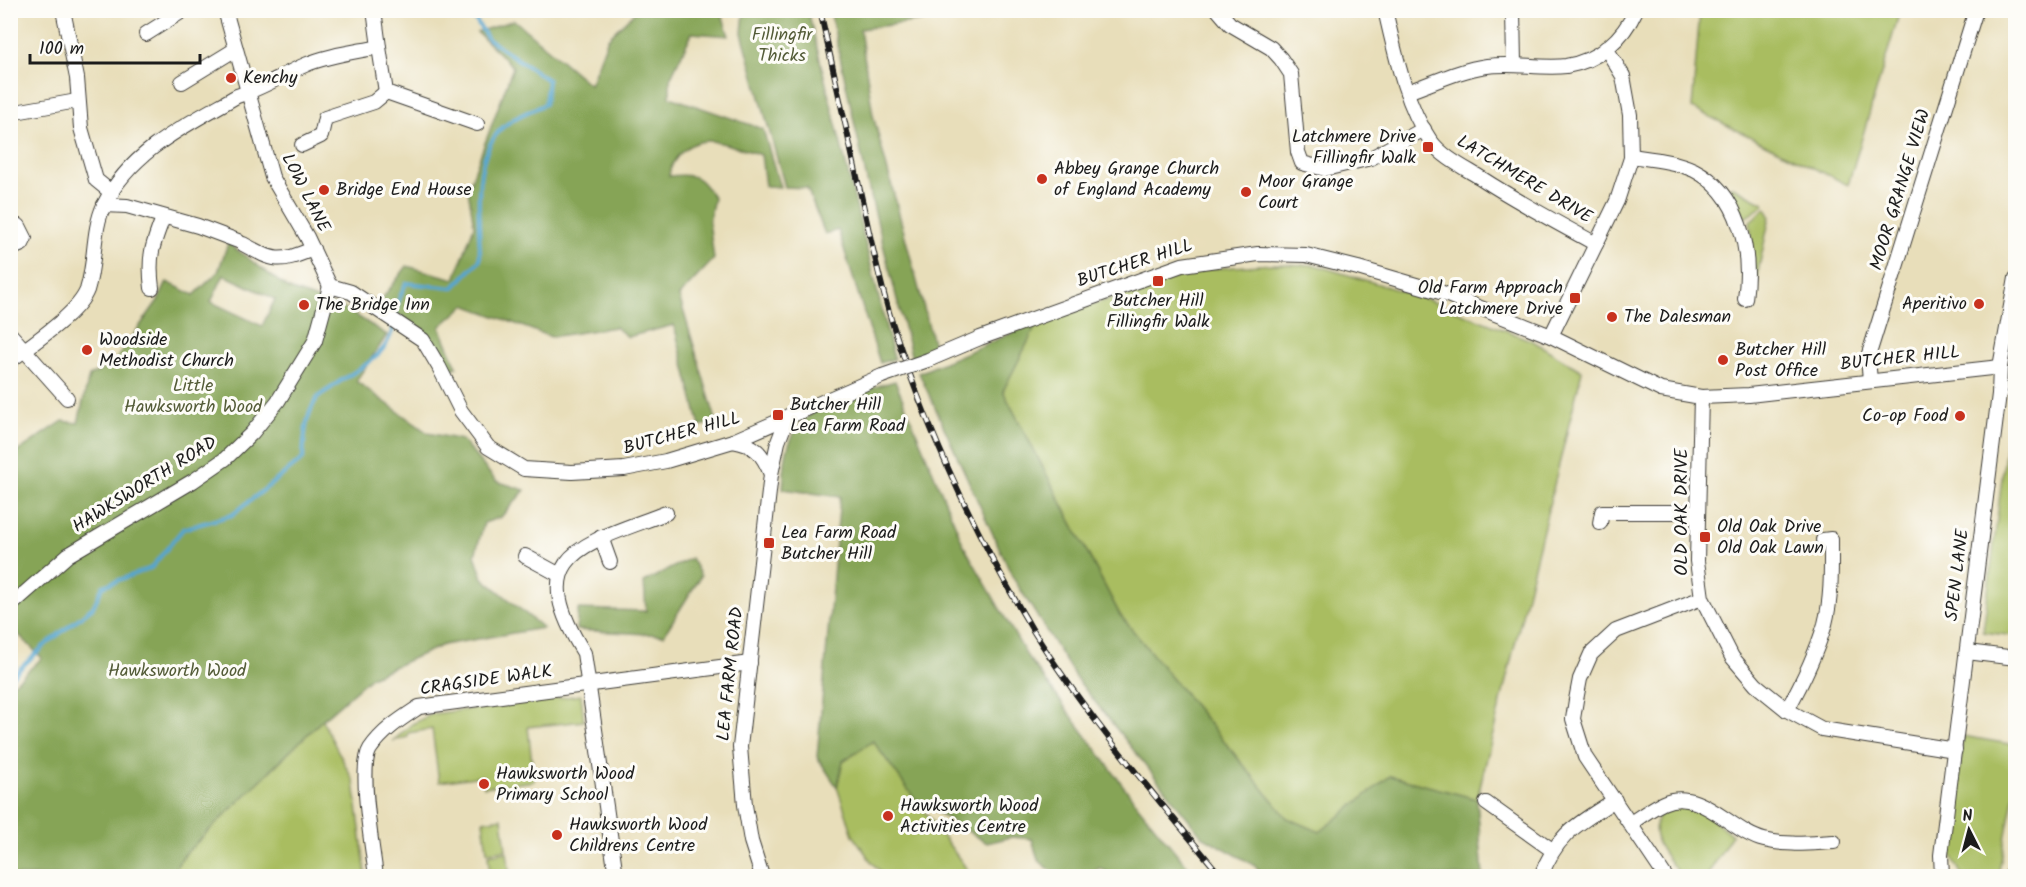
<svg xmlns="http://www.w3.org/2000/svg" width="2026" height="887" viewBox="0 0 2026 887" font-family="Kalam,sans-serif">
	<style>
		.green { fill: #a9bd61; stroke: #626c3e; stroke-width: 1.5 }
		.forest { fill: #86a457; stroke: #51603a; stroke-width: 1.5; fill-rule: evenodd }
		.lines { fill: none; stroke-linecap: round; stroke-linejoin: round }
		.stream { stroke: #54a5cf; stroke-width: 4 }
		.minor-casing { stroke: #3b3934; stroke-width: 16 }
		.minor { stroke: #fff; stroke-width: 14 }
		.rail-casing { stroke: #1c1c1c; stroke-width: 6 }
		.rail { stroke: #fdfcf7; stroke-width: 4; stroke-dasharray: 11; stroke-linecap: butt }
		.minor-bridge-casing { stroke: #3b3934; stroke-width: 16; stroke-linecap: butt }
		.minor-bridge { stroke: #fff; stroke-width: 14 }
		.poi-dot { fill: #c8321e; stroke: #fdfcf7; stroke-width: 2 }
		.labels { text-anchor: middle; dominant-baseline: central; stroke-width: 6; stroke-linejoin: round; paint-order: stroke }
		.park-label { font-size: 18px; fill: #545c38; stroke: #fdfcf7 }
		.poi-label { font-size: 18px; fill: #1c1c1c; stroke: #fdfcf7; text-anchor: start }
		.street-label { font-size: 18px; fill: #1c1c1c; stroke: #fdfcf7 }
	</style>
	<rect width="100%" height="100%" fill="#fdfcf7"/>
	<filter id="ink" filterUnits="userSpaceOnUse"><feTurbulence type="fractalNoise" baseFrequency=".0167" numOctaves="2"/><feDisplacementMap in="SourceGraphic" scale="12" xChannelSelector="R" yChannelSelector="G"/><feConvolveMatrix kernelMatrix="1 2 1 2 8 2 1 2 1" color-interpolation-filters="sRGB"/></filter>
	<filter id="wash" filterUnits="userSpaceOnUse"><feTurbulence type="fractalNoise" baseFrequency=".008" numOctaves="4" result="noise"/><feDisplacementMap in="SourceGraphic" scale="24" xChannelSelector="R" yChannelSelector="G"/><feGaussianBlur stdDeviation="1.35" result="paint"/><feColorMatrix in="noise" values="0 0 0 0 0 0 0 0 0 0 0 0 0 0 0 0 0 1.4 0 .05"/><feComposite in="paint" operator="in"/></filter>
	<g filter="url(#wash)">
		<rect width="100%" height="100%" fill="#e8deba"/>
		<g class="green">
			<polygon points="1700,11 1900,11 1848,185 1692,108"/>
			<polygon points="1731,186 1764,203 1764,205 1745,218 1728,189"/>
			<polygon points="1766,208 1770,216 1759,267 1757,292 1755,289 1750,221"/>
			<polygon points="1271,264 1315,265 1418,296 1533,341 1582,371 1477,799 1390,776 1320,832 1287,818 1120,615 1003,391 1038,322 1199,270"/>
			<polygon points="2015,372 2015,636 1983,632"/>
			<polygon points="581,695 584,721 528,727 534,781 528,782 484,787 482,776 439,782 432,729 408,733 408,737 393,741 412,724 432,714"/>
			<polygon points="322,720 354,782 366,876 170,876 184,855"/>
			<polygon points="1963,736 2015,745 2015,788 1998,876 1962,876 1950,852"/>
			<polygon points="873,741 972,876 885,876 872,863 853,835 837,787 843,761 845,761"/>
			<path d="M1681 805 1705 813 1732 835 1707 876H1681C1665 854 1646 840 1660 812Z"/>
			<polygon points="502,818 506,850 487,852 483,821"/>
			<polygon points="507,852 510,876 490,876 488,855"/>
		</g>
		<g class="forest">
			<path d="M636 11H721L729 36 692 33 670 79V97L763 129 780 187 765 186 761 155C744 150 725 142 709 141 689 140 671 158 669 176 696 173 700 176 714 198L709 221 714 259 679 296 716 420 700 427 674 325 628 337 615 327 551 337 465 305 440 327 457 367 448 371 424 330 378 304 407 266 455 279 474 226 468 189 513 67 477 32 514 20 590 85 608 38Z"/>
			<polygon points="744,11 808,11 894,359 880,363 838,230 825,234 807,188 785,187 742,33"/>
			<polygon points="830,11 997,11 860,29 873,115 935,350 912,359 867,181"/>
			<path d="M228 243 289 289 346 309 387 335 356 381 428 433 462 440 496 481 525 490 501 517 484 523 475 555 483 578 543 628 443 645 371 677 322 720 184 855 170 876H11L10 687 42 658 11 627V456L63 421 78 423 89 376 112 365 159 299 167 282 194 295 218 272ZM224 275 275 299 262 326 211 302Z"/>
			<polygon points="1038,322 1003,391 1120,615 1287,818 1320,832 1390,776 1477,799 1483,876 1263,876 1254,865 1202,836 1076,678 1013,578 919,373"/>
			<path d="M895 381 964 546 1027 656 1139 807 1195 876H1114L1100 868 1083 876H1058L1038 860 1032 839 1012 837 987 843 914 798 873 741 843 761 837 787 817 757 840 497 783 489C784 477 784 463 787 451 800 401 853 394 895 381Z"/>
			<polygon points="691,558 701,576 664,635 576,630 578,609 646,611 644,582"/>
		</g>
		<g class="lines">
			<g class="stream">
				<path d="M395 316 398 302 406 283 453 288 480 260C480 217 469 151 508 123 518 115 533 110 545 104L548 80 488 39 469 10"/>
				<path d="M10 678 44 646 93 607 103 586 151 568 183 529 232 515 303 459C304 439 305 417 316 400 319 395 326 391 331 388 357 367 388 360 394 323"/>
			</g>
		</g>
	</g>
	<g filter="url(#ink)">
		<g class="lines">
			<defs>
				<g id="minor">
					<polyline points="63,10 77,78 81,128 96,180 112,193"/>
					<polyline points="225,10 272,177 307,237 330,286 351,292 423,340 439,367 461,411 488,447 524,469 572,472 624,469 666,461 733,441 882,376"/>
					<polyline points="374,10 379,47"/>
					<polyline points="1218,10 1230,24 1271,48 1281,59 1291,74 1298,152 1302,163 1325,169 1371,158 1424,129"/>
					<path d="M1385 10C1395 52 1405 104 1430 140 1442 157 1463 167 1481 178 1518 202 1557 223 1596 244"/>
					<polyline points="1513,10 1514,64"/>
					<polyline points="146,34 184,10"/>
					<polyline points="182,82 236,49"/>
					<path d="M1407 92C1433 83 1459 70 1487 66 1513 62 1540 69 1566 66 1598 61 1623 39 1636 10"/>
					<polyline points="10,113 77,101"/>
					<polyline points="302,145 321,136 325,118 374,102 386,92"/>
					<path d="M1631 156C1651 159 1675 161 1694 170 1740 193 1752 252 1745 299"/>
					<polyline points="104,205 127,206 198,226 238,241"/>
					<polyline points="10,224 19,226 25,238 22,244 10,249"/>
					<path d="M243 244C276 262 278 263 313 249"/>
					<path d="M152 288C148 257 152 246 163 218"/>
					<polyline points="10,334 67,398"/>
					<polyline points="1551,336 1617,201 1631,158 1630,115 1623,76 1606,48"/>
					<polyline points="928,360 980,338 1182,265 1258,254 1306,255 1358,268 1440,292 1551,336 1661,390 1701,397 1749,395 2000,367"/>
					<path d="M10 361C31 344 78 314 87 290 96 262 92 231 104 205 130 151 188 124 237 96 261 89 282 75 305 65 328 55 355 52 379 47L386 92 477 124"/>
					<polyline points="1870,381 1868,357 1976,10"/>
					<polyline points="1701,397 1697,561 1702,598 1732,657 1756,685 1787,710 1822,729 1955,750"/>
					<path d="M733 441C756 445 762 453 771 474"/>
					<polyline points="1600,523 1602,512 1698,512"/>
					<polyline points="601,537 610,562"/>
					<polyline points="525,556 560,575"/>
					<polyline points="10,606 68,555 193,481 225,459 252,433 278,401 315,341 330,286"/>
					<polyline points="1967,652 2016,658"/>
					<path d="M1787 710C1802 683 1816 654 1825 624 1832 597 1831 567 1831 539L1823 540"/>
					<polyline points="1486,803 1552,850"/>
					<path d="M1631 823C1641 816 1652 808 1663 803 1700 786 1731 832 1764 840 1787 846 1811 843 1834 842"/>
					<path d="M376 876C373 851 358 768 370 749 383 730 401 719 419 707L750 663"/>
					<path d="M616 876 584 653C521 553 586 544 666 513"/>
					<polyline points="762,876 751,841 745,805 740,747 771,474 778,442 788,416"/>
					<path d="M1541 876C1557 833 1578 824 1615 800"/>
					<polyline points="1665,876 1585,757 1573,719 1576,700 1580,679 1591,654 1616,631 1702,598"/>
					<polyline points="1942,876 1941,855 1999,394 2000,367 2016,278"/>
					<polyline points="2011,876 2016,866"/>
				</g>
			</defs>
			<use href="#minor" class="minor-casing"/>
			<use href="#minor" class="minor"/>
			<defs>
				<path id="rail" d="M820 10C833 69 846 128 859 186 869 231 878 276 891 319 925 426 974 532 1032 629 1087 717 1156 797 1221 876"/>
			</defs>
			<use href="#rail" class="rail-casing"/>
			<use href="#rail" class="rail"/>
			<defs>
				<polyline id="minor-bridge" points="882,376 928,360"/>
			</defs>
			<use href="#minor-bridge" class="minor-bridge-casing"/>
			<use href="#minor-bridge" class="minor-bridge"/>
		</g>
	</g>
	<g class="poi-dot">
		<circle cx="231" cy="78" r="6"/>
		<rect x="1422" y="141" width="12" height="12" rx="3"/>
		<circle cx="1042" cy="179" r="6"/>
		<circle cx="324" cy="190" r="6"/>
		<circle cx="1246" cy="192" r="6"/>
		<rect x="1152" y="275" width="12" height="12" rx="3"/>
		<rect x="1569" y="292" width="12" height="12" rx="3"/>
		<circle cx="1979" cy="304" r="6"/>
		<circle cx="304" cy="305" r="6"/>
		<circle cx="1612" cy="317" r="6"/>
		<circle cx="87" cy="350" r="6"/>
		<circle cx="1723" cy="360" r="6"/>
		<rect x="772" y="409" width="12" height="12" rx="3"/>
		<circle cx="1960" cy="416" r="6"/>
		<rect x="1699" y="531" width="12" height="12" rx="3"/>
		<rect x="763" y="537" width="12" height="12" rx="3"/>
		<circle cx="484" cy="784" r="6"/>
		<circle cx="888" cy="816" r="6"/>
		<circle cx="557" cy="835" r="6"/>
	</g>
	<g class="labels">
		<g class="park-label">
			<text x="782" y="35">Fillingfir<tspan x="782" dy="21">Thicks</tspan></text>
			<text x="193" y="386">Little<tspan x="193" dy="21">Hawksworth Wood</tspan></text>
			<text x="177" y="671">Hawksworth Wood</text>
		</g>
		<g class="poi-label">
			<text x="243" y="78">Kenchy</text>
			<text x="1416" y="137" text-anchor="end">Latchmere Drive<tspan x="1416" dy="21">Fillingfir Walk</tspan></text>
			<text x="1054" y="169">Abbey Grange Church<tspan x="1054" dy="21">of England Academy</tspan></text>
			<text x="1258" y="182">Moor Grange<tspan x="1258" dy="21">Court</tspan></text>
			<text x="336" y="190">Bridge End House</text>
			<text x="1563" y="288" text-anchor="end">Old Farm Approach<tspan x="1563" dy="21">Latchmere Drive</tspan></text>
			<text x="1158" y="301" text-anchor="middle">Butcher Hill<tspan x="1158" dy="21">Fillingfir Walk</tspan></text>
			<text x="1967" y="304" text-anchor="end">Aperitivo</text>
			<text x="316" y="305">The Bridge Inn</text>
			<text x="1624" y="317">The Dalesman</text>
			<text x="99" y="340">Woodside<tspan x="99" dy="21">Methodist Church</tspan></text>
			<text x="1735" y="350">Butcher Hill<tspan x="1735" dy="21">Post Office</tspan></text>
			<text x="790" y="405">Butcher Hill<tspan x="790" dy="21">Lea Farm Road</tspan></text>
			<text x="1948" y="416" text-anchor="end">Co-op Food</text>
			<text x="1717" y="527">Old Oak Drive<tspan x="1717" dy="21">Old Oak Lawn</tspan></text>
			<text x="781" y="533">Lea Farm Road<tspan x="781" dy="21">Butcher Hill</tspan></text>
			<text x="496" y="774">Hawksworth Wood<tspan x="496" dy="21">Primary School</tspan></text>
			<text x="900" y="806">Hawksworth Wood<tspan x="900" dy="21">Activities Centre</tspan></text>
			<text x="569" y="825">Hawksworth Wood<tspan x="569" dy="21">Childrens Centre</tspan></text>
		</g>
		<g class="street-label">
			<text transform="translate(1524 180) rotate(31)">LATCHMERE DRIVE</text>
			<text transform="translate(1901 190) rotate(-73)">MOOR GRANGE VIEW</text>
			<text transform="translate(305 193) rotate(63)">LOW LANE</text>
			<text transform="translate(1135 264) rotate(-18)">BUTCHER HILL</text>
			<text transform="translate(1900 359) rotate(-6)">BUTCHER HILL</text>
			<text transform="translate(682 434) rotate(-15)">BUTCHER HILL</text>
			<text transform="translate(145 485) rotate(-32)">HAWKSWORTH ROAD</text>
			<text transform="translate(1682 512) rotate(-90)">OLD OAK DRIVE</text>
			<text transform="translate(1958 575) rotate(-83)">SPEN LANE</text>
			<text transform="translate(731 674) rotate(-84)">LEA FARM ROAD</text>
			<text transform="translate(486 681) rotate(-8)">CRAGSIDE WALK</text>
		</g>
	</g>
	<rect width="2026" height="887" fill="none" stroke="#fdfcf7" stroke-width="36"/>
	<g transform="translate(1969 830) rotate(354)" stroke="#fdfcf7" stroke-width="4.5" paint-order="stroke">
	<path d="M0-4.5L10 22L0 15L-10 22Z" fill="#1c1c1c"/>
	<text y="-9" font-size="16" font-weight="bold" text-anchor="middle" fill="#1c1c1c">N</text>
	</g>
	<path d="M30 54v9h170v-9" fill="none" stroke="#1c1c1c" stroke-width="3"/>
	<text x="39" y="54" font-size="18" fill="#1c1c1c" stroke="#fdfcf7" stroke-width="4.5" paint-order="stroke">100 m</text>
</svg>
